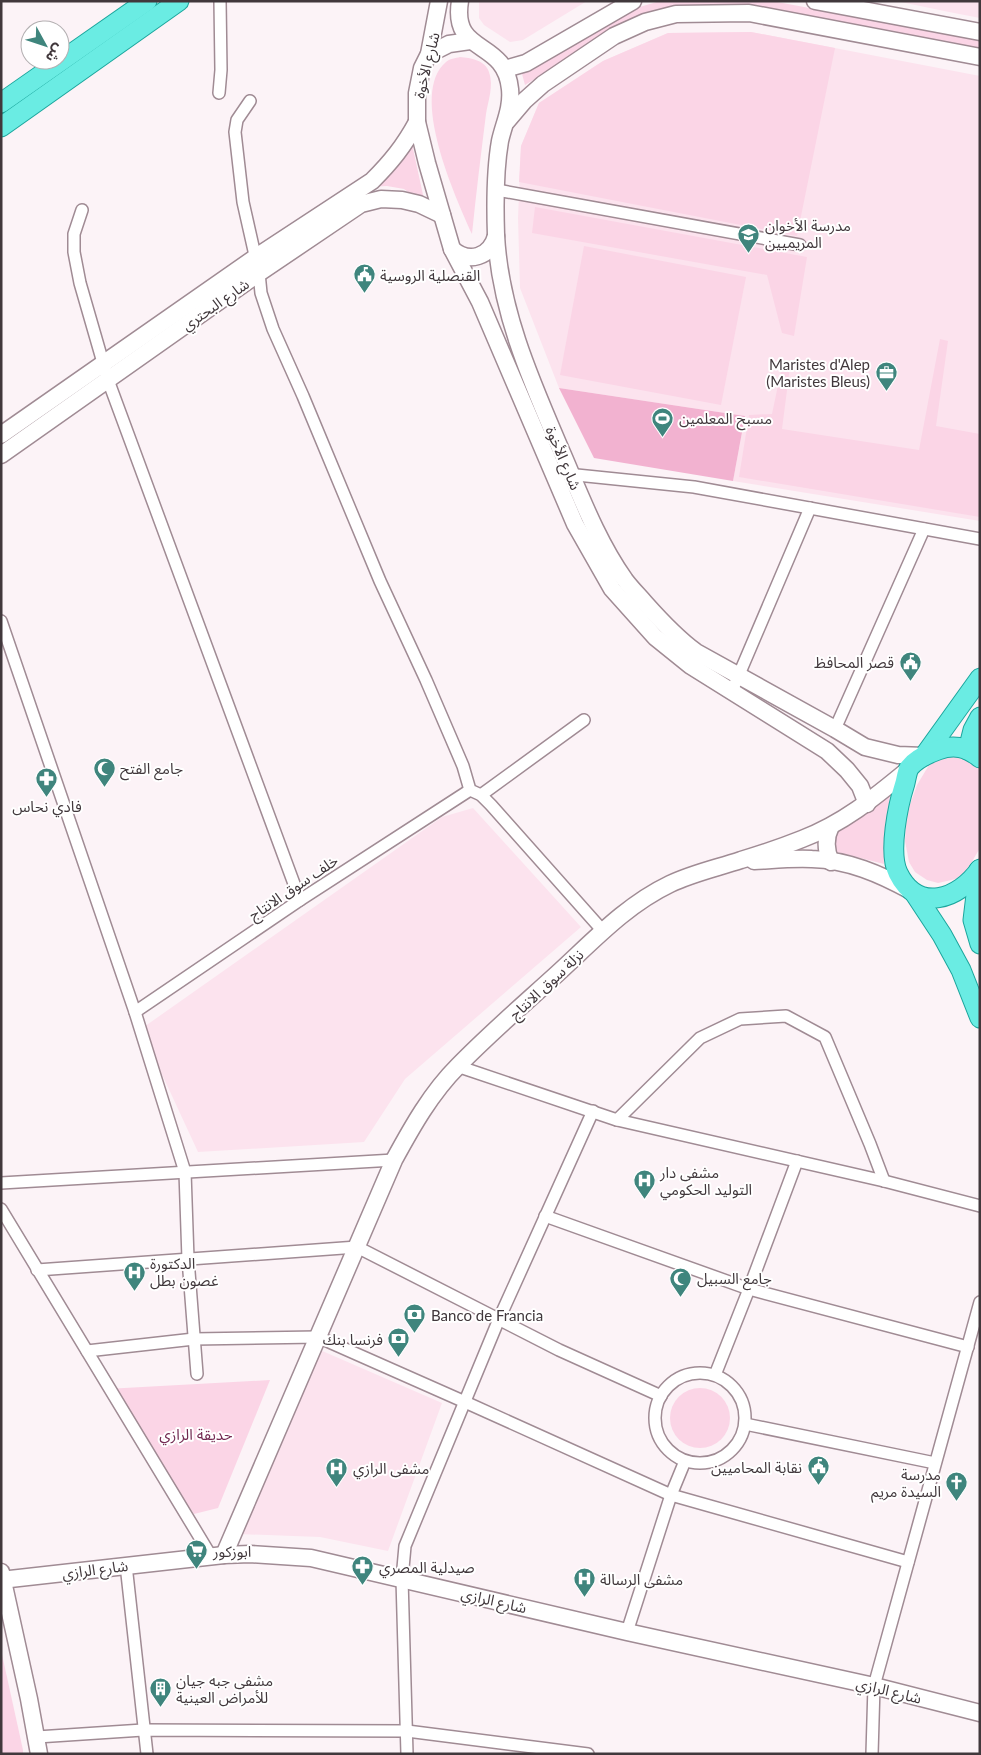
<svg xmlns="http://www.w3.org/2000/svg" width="981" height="1755" viewBox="0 0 981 1755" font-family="Lato,'Noto Sans Arabic',sans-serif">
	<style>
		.built { fill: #fce3ee }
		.green { fill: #fbd5e6 }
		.water { fill: #f2b2d0 }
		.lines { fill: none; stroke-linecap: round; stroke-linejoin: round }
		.street-casing { stroke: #a08b94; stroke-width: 14 }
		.secondary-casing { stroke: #a08b94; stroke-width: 19 }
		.primary-casing { stroke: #1ba59c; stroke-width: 21 }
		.street { stroke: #fff; stroke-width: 11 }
		.secondary { stroke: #fff; stroke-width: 16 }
		.primary { stroke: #6aece3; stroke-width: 19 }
		.labels { text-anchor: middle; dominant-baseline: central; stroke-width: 4; stroke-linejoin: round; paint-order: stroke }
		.street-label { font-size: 15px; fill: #41383c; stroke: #fff }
		.poi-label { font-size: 15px; fill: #41383c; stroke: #fff; text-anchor: start }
		.park-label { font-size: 15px; fill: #732a52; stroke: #fff }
	</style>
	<rect width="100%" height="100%" fill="#fcf3f7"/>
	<g class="built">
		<polygon points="479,1 587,1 523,40 510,42 484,25 479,18"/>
		<polygon points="896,1 980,1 980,18 949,12"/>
		<polygon points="751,32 980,76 980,521 733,481 745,416 559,388 520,288 518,218 521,146 539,103 603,61 668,33"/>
		<polygon points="473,808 581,927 405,1079 364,1142 198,1152 141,1029 442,817"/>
		<polygon points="320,1350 442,1403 388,1551 320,1537 239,1534 284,1439"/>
	</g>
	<g class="green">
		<polygon points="660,1 772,1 980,40 980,52 736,6 612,31 525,85 522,74 626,11"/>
		<polygon points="751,32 835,48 797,236 519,182 521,146 539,103 603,61 668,33"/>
		<path d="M460 57C471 58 485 60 489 72 494 86 488 101 486 114 481 154 476 194 472 234 456 198 408 94 446 62 449 59 456 58 460 57Z"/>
		<polygon points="412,144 425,204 404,189 387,186 368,187"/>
		<polygon points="535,207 807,257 794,336 782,333 767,275 532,233"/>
		<polygon points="584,246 746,277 721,405 560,375"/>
		<polygon points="940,339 948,341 936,426 980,434 980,517 739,477 749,415 772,414 782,366 790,367 782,429 919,450"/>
		<polygon points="956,756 971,758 980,769 980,848 967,870 956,879 938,883 927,880 915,872 909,862 905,841 907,813 917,785 929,765 940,757"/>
		<polygon points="890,796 884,864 833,851 835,834"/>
		<polygon points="270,1380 218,1508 194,1514 106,1389"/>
		<circle cx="700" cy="1418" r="30"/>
		<polygon points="1,1650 23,1750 23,1754 1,1754"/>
	</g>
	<polygon class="water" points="559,388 745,416 733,481 594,458"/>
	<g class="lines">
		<defs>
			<g id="street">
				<polyline points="219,93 221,70 220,1"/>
				<polyline points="250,101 237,120 235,132 243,202 259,273 261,293 273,329 303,396 380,581 426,680 463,766 470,790 481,795 491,805 603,931"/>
				<polyline points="497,190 800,245"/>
				<polyline points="82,210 74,234 74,252 80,283 108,380 300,900"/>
				<polyline points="567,474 694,487 980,539"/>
				<polyline points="1,621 135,1012 185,1172 188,1259 197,1374"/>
				<polyline points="732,691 810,508"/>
				<polyline points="835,729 924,529"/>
				<polyline points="481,795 584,720"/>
				<polyline points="135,1012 300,900 470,790"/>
				<polyline points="457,1066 617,1120 884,1181 980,1206"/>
				<polyline points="617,1120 700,1038 740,1019 786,1016 825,1037 870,1144 884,1181"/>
				<polyline points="1,1183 394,1160"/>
				<polyline points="1,1209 211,1556"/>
				<polyline points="545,1216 749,1289 968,1347"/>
				<polyline points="37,1270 357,1247 559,1350 661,1396"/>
				<polyline points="87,1351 194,1339 318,1337 465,1402 671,1495 908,1562"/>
				<circle cx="700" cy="1418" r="45"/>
				<polyline points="715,1375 749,1289 797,1161"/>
				<polyline points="745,1424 935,1463"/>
				<polyline points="126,1565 147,1754"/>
				<polyline points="627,1632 671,1495 685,1461"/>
				<polyline points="37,1737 143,1730 407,1731 588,1754"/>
				<polyline points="407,1754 402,1579 405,1546 499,1319 593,1111"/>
				<polyline points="872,1754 874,1686 980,1302"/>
			</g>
			<g id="secondary">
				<polyline points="439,1 429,54 422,68 417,93 417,122 427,163 452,249 480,302 575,524 612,589 655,637 691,666 827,751 847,770 860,786 867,804"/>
				<path d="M460 1C451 56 505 38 510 89 512 108 504 123 500 141 495 170 495 206 496 235 500 313 533 385 563 455 581 497 598 542 625 580 631 588 638 595 645 603 661 621 677 638 696 652L835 729 865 747 898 755 924 756"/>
				<polyline points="815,1 980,32"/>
				<polyline points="429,54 449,44 470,41"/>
				<polyline points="505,69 526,63 633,1"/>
				<polyline points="507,121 524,101 543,84 614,36 645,22 676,14 749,13 980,57"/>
				<path d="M452 249C469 264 490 257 496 236"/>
				<path d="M1 435 256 257 372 181C391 162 404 146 417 122"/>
				<polyline points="1,455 259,273 361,204 381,199 402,200 419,204 442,215"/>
				<path d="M754 861C773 860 793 858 812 859 848 860 880 874 911 891"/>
				<path d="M831 862C825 849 825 838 831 826"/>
				<path d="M224 1555 394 1160C412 1127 431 1093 458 1066 489 1034 524 1004 558 973 593 941 626 905 670 884 693 873 717 868 741 860 761 854 782 847 802 839 844 823 875 797 909 769"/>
				<polyline points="1,1572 29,1699 39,1754"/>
				<polyline points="1,1580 224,1555 250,1554 311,1558 627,1632 874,1686 980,1713"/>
			</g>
			<g id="primary">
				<polyline points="1,103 147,1"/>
				<polyline points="1,127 179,1"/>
				<polyline points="968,750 973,730 980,717"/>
				<polyline points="924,756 980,678"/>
				<path d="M980 758C967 747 954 744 938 750 927 754 916 759 909 768 907 772 906 779 905 783 898 805 888 852 898 873 918 914 959 899 980 869"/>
				<polyline points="979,870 973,920 980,944"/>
				<polyline points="915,894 942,935 961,970 980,1018"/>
			</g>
		</defs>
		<use href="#street" class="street-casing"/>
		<use href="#secondary" class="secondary-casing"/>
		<use href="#primary" class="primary-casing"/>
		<use href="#street" class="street"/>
		<use href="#secondary" class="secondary"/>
		<use href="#primary" class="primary"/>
	</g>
	<defs>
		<symbol id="school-pin" viewBox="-11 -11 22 30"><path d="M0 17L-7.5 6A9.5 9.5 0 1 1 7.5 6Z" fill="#3f857d" stroke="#fff"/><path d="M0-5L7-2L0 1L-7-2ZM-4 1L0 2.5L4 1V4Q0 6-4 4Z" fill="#fff"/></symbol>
		<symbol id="civic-pin" viewBox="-11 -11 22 30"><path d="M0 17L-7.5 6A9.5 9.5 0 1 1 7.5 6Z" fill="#3f857d" stroke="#fff"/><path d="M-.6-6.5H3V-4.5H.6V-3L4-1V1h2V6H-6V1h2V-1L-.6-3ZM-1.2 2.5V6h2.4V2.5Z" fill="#fff"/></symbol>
		<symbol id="office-pin" viewBox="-11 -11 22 30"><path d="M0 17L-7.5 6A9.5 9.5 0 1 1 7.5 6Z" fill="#3f857d" stroke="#fff"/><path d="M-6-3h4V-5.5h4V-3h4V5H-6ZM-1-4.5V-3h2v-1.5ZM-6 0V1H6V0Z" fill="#fff"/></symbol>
		<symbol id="stadium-pin" viewBox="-11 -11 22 30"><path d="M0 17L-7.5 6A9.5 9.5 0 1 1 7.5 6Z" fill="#3f857d" stroke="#fff"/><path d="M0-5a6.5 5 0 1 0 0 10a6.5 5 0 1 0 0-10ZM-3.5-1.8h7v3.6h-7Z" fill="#fff"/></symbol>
		<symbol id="mosque-pin" viewBox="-11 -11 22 30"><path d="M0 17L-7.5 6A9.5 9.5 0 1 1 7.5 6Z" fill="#3f857d" stroke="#fff"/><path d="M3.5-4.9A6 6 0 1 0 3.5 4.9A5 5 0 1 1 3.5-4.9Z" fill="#fff"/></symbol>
		<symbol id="pharmacy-pin" viewBox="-11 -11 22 30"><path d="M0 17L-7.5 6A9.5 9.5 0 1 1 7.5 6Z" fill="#3f857d" stroke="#fff"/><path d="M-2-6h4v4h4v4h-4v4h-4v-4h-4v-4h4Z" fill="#fff"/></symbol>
		<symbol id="hospital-pin" viewBox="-11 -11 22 30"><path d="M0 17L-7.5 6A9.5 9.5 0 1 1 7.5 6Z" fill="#3f857d" stroke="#fff"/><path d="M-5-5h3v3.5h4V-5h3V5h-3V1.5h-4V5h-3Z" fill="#fff"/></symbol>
		<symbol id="bank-pin" viewBox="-11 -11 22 30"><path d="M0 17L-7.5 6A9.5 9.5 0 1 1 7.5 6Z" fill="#3f857d" stroke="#fff"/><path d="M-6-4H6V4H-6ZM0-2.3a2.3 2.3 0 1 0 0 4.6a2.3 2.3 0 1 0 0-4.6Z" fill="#fff"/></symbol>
		<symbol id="church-pin" viewBox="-11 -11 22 30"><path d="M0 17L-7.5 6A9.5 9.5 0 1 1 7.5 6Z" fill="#3f857d" stroke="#fff"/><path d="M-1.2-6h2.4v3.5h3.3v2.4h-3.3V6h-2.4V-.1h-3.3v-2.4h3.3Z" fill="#fff"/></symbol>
		<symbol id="supermarket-pin" viewBox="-11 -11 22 30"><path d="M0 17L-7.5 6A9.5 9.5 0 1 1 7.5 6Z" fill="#3f857d" stroke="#fff"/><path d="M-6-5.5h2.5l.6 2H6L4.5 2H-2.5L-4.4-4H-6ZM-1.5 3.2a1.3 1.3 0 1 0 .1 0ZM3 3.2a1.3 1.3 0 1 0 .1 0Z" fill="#fff"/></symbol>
		<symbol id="building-pin" viewBox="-11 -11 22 30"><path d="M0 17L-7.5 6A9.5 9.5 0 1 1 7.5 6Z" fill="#3f857d" stroke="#fff"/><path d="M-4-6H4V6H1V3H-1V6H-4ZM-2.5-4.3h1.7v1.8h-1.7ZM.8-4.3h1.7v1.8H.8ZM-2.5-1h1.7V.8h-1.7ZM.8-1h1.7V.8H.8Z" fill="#fff"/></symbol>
	</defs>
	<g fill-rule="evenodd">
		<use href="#school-pin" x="736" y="222" width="25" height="34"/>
		<use href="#civic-pin" x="352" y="262" width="25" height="34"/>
		<use href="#office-pin" x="874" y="360" width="25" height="34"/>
		<use href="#stadium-pin" x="650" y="406" width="25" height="34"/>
		<use href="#civic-pin" x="898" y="650" width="25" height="34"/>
		<use href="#mosque-pin" x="92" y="756" width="25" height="34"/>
		<use href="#pharmacy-pin" x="34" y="766" width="25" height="34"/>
		<use href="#hospital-pin" x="632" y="1168" width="25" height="34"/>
		<use href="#hospital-pin" x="122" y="1260" width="25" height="34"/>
		<use href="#mosque-pin" x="668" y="1266" width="25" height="34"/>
		<use href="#bank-pin" x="402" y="1302" width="25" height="34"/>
		<use href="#bank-pin" x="386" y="1326" width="25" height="34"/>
		<use href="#civic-pin" x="806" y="1454" width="25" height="34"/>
		<use href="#hospital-pin" x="324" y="1456" width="25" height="34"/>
		<use href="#church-pin" x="944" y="1470" width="25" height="34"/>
		<use href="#supermarket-pin" x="184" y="1538" width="25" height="34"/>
		<use href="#pharmacy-pin" x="350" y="1554" width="25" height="34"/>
		<use href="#hospital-pin" x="572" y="1566" width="25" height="34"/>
		<use href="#building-pin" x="148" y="1676" width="25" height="34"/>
	</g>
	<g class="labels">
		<g class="street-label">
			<text transform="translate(426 65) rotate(-76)">شارع الأخوة</text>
			<text transform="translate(215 304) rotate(-35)">شارع البحتري</text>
			<text transform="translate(564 458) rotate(67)">شارع الأخوة</text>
			<text transform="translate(293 887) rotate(-34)">خلف سوق الانتاج</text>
			<text transform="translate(546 984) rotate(-43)">نزلة سوق الانتاج</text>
			<text transform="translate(95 1569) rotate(-7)">شارع الرازي</text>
			<text transform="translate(494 1600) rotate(13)">شارع الرازي</text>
			<text transform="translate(889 1690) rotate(14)">شارع الرازي</text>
		</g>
		<g class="poi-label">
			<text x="765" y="225">مدرسة الأخوان<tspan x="765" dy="17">المريميين</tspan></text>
			<text x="380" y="275">القنصلية الروسية</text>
			<text x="870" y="364" text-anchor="end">Maristes d'Alep<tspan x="870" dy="17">(Maristes Bleus)</tspan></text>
			<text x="679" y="418">مسبح المعلمين</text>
			<text x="894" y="662" text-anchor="end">قصر المحافظ</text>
			<text x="120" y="768">جامع الفتح</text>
			<text x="47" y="806" text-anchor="middle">فادي نحاس</text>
			<text x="660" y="1172">مشفى دار<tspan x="660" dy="17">التوليد الحكومي</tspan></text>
			<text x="150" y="1263">الدكتورة<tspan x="150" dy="17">غصون بطل</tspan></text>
			<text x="697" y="1278">جامع السبيل</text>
			<text x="431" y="1315">Banco de Francia</text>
			<text x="383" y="1339" text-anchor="end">فرنسا بنك</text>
			<text x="802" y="1467" text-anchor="end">نقابة المحاميين</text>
			<text x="353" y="1468">مشفى الرازي</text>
			<text x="941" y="1474" text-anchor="end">مدرسة<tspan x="941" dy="17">السيدة مريم</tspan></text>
			<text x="213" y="1551">ابوزكور</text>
			<text x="379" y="1567">صيدلية المصري</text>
			<text x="600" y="1579">مشفى الرسالة</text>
			<text x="176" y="1680">مشفى جبه جيان<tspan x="176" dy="17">للأمراض العينية</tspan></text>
		</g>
		<g class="park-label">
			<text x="196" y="1434">حديقة الرازي</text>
		</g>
	</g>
	<rect width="981" height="1755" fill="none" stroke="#41383c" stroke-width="5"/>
	<g transform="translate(45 45) rotate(130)"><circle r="24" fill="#ffffff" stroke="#b3afb1"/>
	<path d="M0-4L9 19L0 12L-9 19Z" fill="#3f857d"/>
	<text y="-8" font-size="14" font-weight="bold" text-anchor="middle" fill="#41383c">ش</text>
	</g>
</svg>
